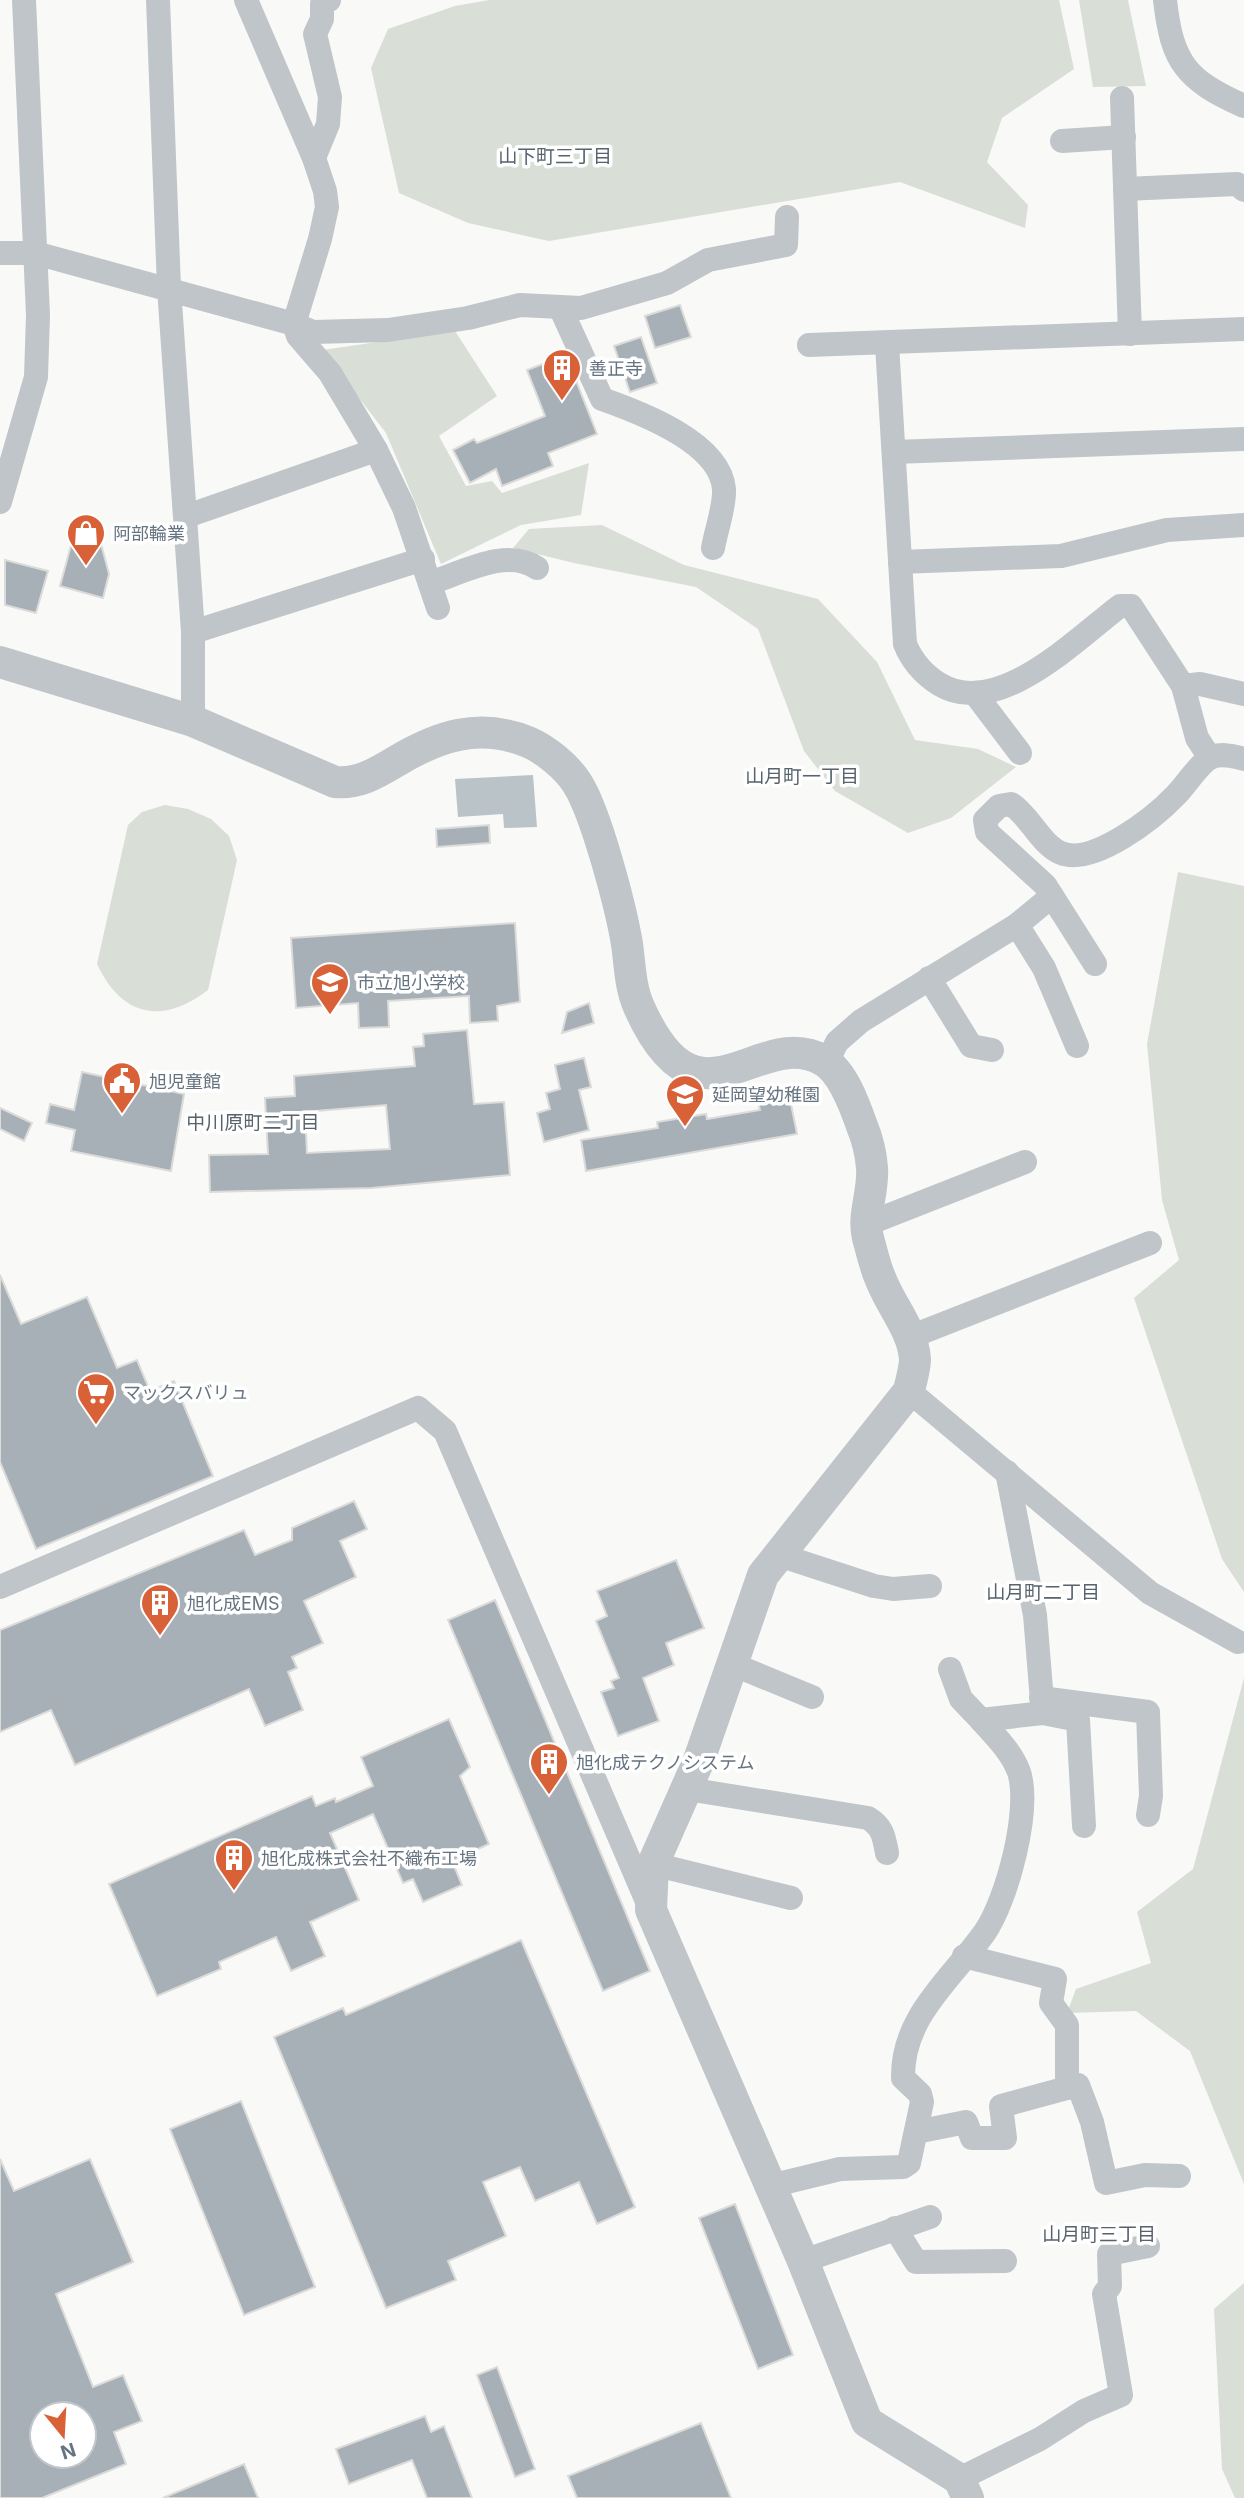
<svg xmlns="http://www.w3.org/2000/svg" width="1244" height="2498" viewBox="0 0 1244 2498" font-family="Inter,'Noto Sans JP',sans-serif">
	<style>
		.green { fill: #d9ded7 }
		.water { fill: #bac4c8 }
		.building { fill: #a8b0b7; stroke: #dbdbda; stroke-width: 2; fill-rule: evenodd }
		.lines { fill: none; stroke-linecap: round; stroke-linejoin: round }
		.minor { stroke: #c0c5c9; stroke-width: 24 }
		.tertiary { stroke: #c0c5c9; stroke-width: 32 }
		.labels { text-anchor: middle; dominant-baseline: central; stroke-width: 7; stroke-linejoin: round; paint-order: stroke }
		.poi-label { font-size: 18px; fill: #667481; stroke: #fff; text-anchor: start }
		.neighbourhood-label { font-size: 19px; fill: #58636c; stroke: #fff }
	</style>
	<rect width="100%" height="100%" fill="#f9f9f8"/>
	<g class="green">
		<polygon points="489,0 1059,0 1074,69 1002,118 987,162 1028,205 1025,228 900,182 549,241 468,223 399,193 371,68 388,29 455,6"/>
		<polygon points="1079,0 1128,0 1146,86 1093,87"/>
		<polygon points="455,331 497,396 439,436 466,486 492,481 502,493 589,463 581,515 521,525 441,564 386,433 322,350"/>
		<polygon points="602,525 684,565 818,599 877,662 915,740 978,749 1016,767 951,818 908,833 835,791 804,751 758,629 696,587 574,563 513,548 529,529"/>
		<path d="M165 805 188 809 211 819 229 836 237 860 208 990C162 1025 122 1017 97 964L128 825 142 812Z"/>
		<polygon points="1178,872 1244,886 1244,1592 1222,1559 1134,1298 1179,1260 1162,1200 1147,1044"/>
		<polygon points="1244,1678 1244,2184 1190,2051 1136,2011 1067,2013 1076,1989 1151,1963 1137,1912 1193,1869"/>
		<polygon points="1244,2283 1244,2498 1235,2498 1222,2469 1214,2309"/>
	</g>
	<polygon class="water" points="533,775 537,827 504,828 503,814 458,817 455,779"/>
	<g class="building">
		<polygon points="680,305 691,337 655,348 645,316"/>
		<polygon points="641,337 657,383 630,392 614,346"/>
		<polygon points="566,355 597,434 548,453 553,466 502,486 496,469 470,483 453,450 474,439 477,443 545,416 527,370"/>
		<polygon points="77,523 97,529 109,574 103,598 60,586"/>
		<polygon points="5,560 48,571 36,613 5,605"/>
		<polygon points="489,825 490,843 437,847 436,829"/>
		<polygon points="515,923 520,1002 497,1006 498,1021 470,1023 469,996 388,1001 389,1027 359,1028 358,1003 296,1008 291,938"/>
		<polygon points="589,1003 594,1023 562,1033 567,1012"/>
		<path d="M467 1030 474 1104 504 1102 510 1175 372 1188 210 1192 209 1155 268 1154 265 1098 295 1096 294 1076 415 1066 413 1047 424 1046 423 1034ZM386 1105 390 1149 307 1153 305 1112Z"/>
		<polygon points="584,1058 591,1087 579,1090 589,1130 544,1142 537,1113 550,1109 546,1093 560,1089 555,1065"/>
		<polygon points="82,1072 184,1094 171,1171 71,1151 75,1130 46,1123 50,1104 74,1110"/>
		<polygon points="754,1086 777,1102 790,1099 797,1134 586,1171 581,1140 658,1128 657,1122 706,1114 707,1119 760,1110"/>
		<polygon points="0,1108 32,1123 24,1141 0,1129"/>
		<polygon points="0,1275 21,1324 87,1297 117,1368 137,1360 150,1391 174,1381 213,1476 36,1549 0,1462"/>
		<polygon points="354,1501 367,1529 340,1541 356,1577 304,1601 323,1643 292,1657 297,1668 288,1672 303,1710 265,1726 249,1689 75,1765 51,1710 0,1732 0,1630 244,1530 255,1555 292,1540 292,1528"/>
		<polygon points="676,1560 704,1628 666,1643 674,1665 643,1678 659,1721 618,1736 601,1692 614,1688 611,1681 619,1678 596,1621 607,1616 597,1591"/>
		<polygon points="495,1600 650,1971 603,1991 448,1620"/>
		<polygon points="449,1719 470,1767 460,1776 489,1844 452,1861 462,1885 423,1902 413,1879 403,1883 373,1814 330,1833 359,1900 310,1922 325,1956 291,1971 276,1937 219,1962 221,1969 157,1996 109,1884 312,1796 316,1806 335,1798 336,1802 373,1786 361,1757"/>
		<polygon points="521,1940 635,2207 597,2224 579,2182 535,2201 520,2167 483,2182 506,2236 448,2261 456,2280 386,2308 274,2037 343,2008 346,2015"/>
		<polygon points="241,2101 315,2287 244,2315 170,2129"/>
		<path d="M0 2159 14 2191 90 2159 133 2262 56 2294 93 2387 123 2375 142 2421 114 2432 126 2464 42 2498H0ZM42 2414H84V2456H42Z"/>
		<polygon points="735,2204 793,2355 758,2369 699,2218"/>
		<polygon points="497,2367 535,2469 515,2477 477,2375"/>
		<polygon points="425,2416 431,2432 444,2426 472,2498 427,2498 412,2460 349,2484 336,2449"/>
		<polygon points="701,2423 731,2498 577,2498 568,2476"/>
		<polygon points="244,2464 258,2498 163,2498"/>
	</g>
	<g class="lines">
		<g class="minor">
			<polyline points="158,0 169,288 193,632 193,721"/>
			<polyline points="246,0 314,158 325,191 327,207 320,239 294,324 313,332 388,330 468,318 520,305 581,308 667,283 708,260 786,245 787,217"/>
			<path d="M1165 0C1172 63 1186 80 1244 106"/>
			<polyline points="1122,98 1130,334"/>
			<polyline points="1062,141 1124,137"/>
			<polyline points="314,158 328,124 330,97 315,34 322,19 322,4 329,0"/>
			<polyline points="1125,189 1237,184 1244,190"/>
			<polyline points="0,253 35,253 294,324 298,336 330,373 376,450 404,508 438,608"/>
			<path d="M560 307 602 399C639 412 720 442 724 489 725 507 716 530 713 548"/>
			<path d="M887 344 905 644C912 661 923 674 939 684 997 720 1075 640 1120 606H1131L1183 686 1197 738 1210 758"/>
			<polyline points="809,345 1244,329"/>
			<polyline points="894,452 1244,439"/>
			<polyline points="0,502 36,377 38,315 24,0"/>
			<polyline points="187,516 376,450"/>
			<polyline points="900,562 1061,556 1167,530 1244,525"/>
			<path d="M430 583C462 573 506 547 537 568"/>
			<polyline points="193,632 423,559"/>
			<polyline points="1183,686 1200,684 1244,694"/>
			<polyline points="976,695 1020,753"/>
			<polyline points="1052,896 1095,964"/>
			<polyline points="1017,925 1044,968 1077,1046"/>
			<polyline points="929,978 971,1046 992,1050"/>
			<path d="M827 1062 837 1042 861 1021 1017 925 1052 896 1045 885 987 832 985 820 999 806 1011 804C1030 816 1040 844 1061 853 1093 866 1154 818 1176 795 1187 784 1196 768 1208 759 1218 752 1233 756 1244 759"/>
			<polyline points="867,1224 1025,1162"/>
			<polyline points="910,1337 1150,1243"/>
			<polyline points="909,1391 1150,1593 1238,1642"/>
			<polyline points="779,1555 874,1586 893,1589 930,1586"/>
			<polyline points="0,1587 418,1408 445,1431 649,1906"/>
			<polyline points="732,1664 812,1697"/>
			<polyline points="950,1669 961,1699 981,1720"/>
			<polyline points="1041,1698 1148,1712 1151,1796 1148,1815"/>
			<polyline points="1043,1713 1078,1720 1084,1826"/>
			<path d="M687 1789 868 1818C883 1827 884 1837 887 1853"/>
			<polyline points="653,1864 791,1898"/>
			<polyline points="964,1956 1055,1979 1051,2003 1067,2025 1067,2088"/>
			<polyline points="916,2132 966,2122 972,2138 1005,2138 1001,2106 1078,2085 1092,2122 1106,2183 1145,2175 1179,2176"/>
			<path d="M770 2186 840 2169 903 2167 909 2163 922 2102 920 2094 903 2078C902 2016 951 1980 985 1932 1007 1900 1031 1810 1019 1772 1011 1751 995 1736 981 1720L1043 1713 1035 1615 1007 1472"/>
			<polyline points="895,2228 916,2262 1005,2261"/>
			<polyline points="803,2261 930,2217"/>
			<polyline points="959,2479 1040,2439 1084,2411 1121,2395 1104,2294 1110,2286 1109,2254 1148,2246"/>
		</g>
		<path class="tertiary" d="M0 662 193 721 335 782C358 784 375 774 395 762 438 736 479 722 528 742 545 749 567 767 577 783 596 812 621 908 627 944 630 965 630 987 639 1007 699 1142 758 1022 824 1061 843 1072 855 1106 862 1126 867 1138 871 1155 872 1168 874 1191 862 1216 868 1238 872 1252 875 1267 881 1280 891 1306 913 1330 915 1359 915 1369 911 1381 909 1391L763 1575 699 1760 653 1864 651 1910 803 2261 867 2422 959 2479 968 2498"/>
	</g>
	<defs>
		<symbol id="building-pin" viewBox="-11 -11 22 30"><path d="M0 17L-7.5 6A9.5 9.5 0 1 1 7.5 6Z" fill="#d96138" stroke="#fff"/><path d="M-4-6H4V6H1V3H-1V6H-4ZM-2.5-4.3h1.7v1.8h-1.7ZM.8-4.3h1.7v1.8H.8ZM-2.5-1h1.7V.8h-1.7ZM.8-1h1.7V.8H.8Z" fill="#fff"/></symbol>
		<symbol id="shop-pin" viewBox="-11 -11 22 30"><path d="M0 17L-7.5 6A9.5 9.5 0 1 1 7.5 6Z" fill="#d96138" stroke="#fff"/><path d="M-5-2.5h2.3a2.7 3.5 0 0 1 5.4 0H5L5.5 6h-11ZM-1.5-2.5h3a1.5 2.3 0 0 0-3 0Z" fill="#fff"/></symbol>
		<symbol id="school-pin" viewBox="-11 -11 22 30"><path d="M0 17L-7.5 6A9.5 9.5 0 1 1 7.5 6Z" fill="#d96138" stroke="#fff"/><path d="M0-5L7-2L0 1L-7-2ZM-4 1L0 2.5L4 1V4Q0 6-4 4Z" fill="#fff"/></symbol>
		<symbol id="civic-pin" viewBox="-11 -11 22 30"><path d="M0 17L-7.5 6A9.5 9.5 0 1 1 7.5 6Z" fill="#d96138" stroke="#fff"/><path d="M-.6-6.5H3V-4.5H.6V-3L4-1V1h2V6H-6V1h2V-1L-.6-3ZM-1.2 2.5V6h2.4V2.5Z" fill="#fff"/></symbol>
		<symbol id="supermarket-pin" viewBox="-11 -11 22 30"><path d="M0 17L-7.5 6A9.5 9.5 0 1 1 7.5 6Z" fill="#d96138" stroke="#fff"/><path d="M-6-5.5h2.5l.6 2H6L4.5 2H-2.5L-4.4-4H-6ZM-1.5 3.2a1.3 1.3 0 1 0 .1 0ZM3 3.2a1.3 1.3 0 1 0 .1 0Z" fill="#fff"/></symbol>
	</defs>
	<g fill-rule="evenodd">
		<use href="#building-pin" x="540" y="346" width="44" height="60"/>
		<use href="#shop-pin" x="64" y="511" width="44" height="60"/>
		<use href="#school-pin" x="308" y="960" width="44" height="60"/>
		<use href="#civic-pin" x="100" y="1059" width="44" height="60"/>
		<use href="#school-pin" x="663" y="1072" width="44" height="60"/>
		<use href="#supermarket-pin" x="74" y="1370" width="44" height="60"/>
		<use href="#building-pin" x="138" y="1581" width="44" height="60"/>
		<use href="#building-pin" x="527" y="1740" width="44" height="60"/>
		<use href="#building-pin" x="212" y="1836" width="44" height="60"/>
	</g>
	<g class="labels">
		<g class="poi-label">
			<text x="589" y="368">善正寺</text>
			<text x="113" y="533">阿部輪業</text>
			<text x="357" y="982">市立旭小学校</text>
			<text x="149" y="1081">旭児童館</text>
			<text x="712" y="1094">延岡望幼稚園</text>
			<text x="123" y="1392">マックスバリュ</text>
			<text x="187" y="1603">旭化成EMS</text>
			<text x="576" y="1762">旭化成テクノシステム</text>
			<text x="261" y="1858">旭化成株式会社不織布工場</text>
		</g>
		<g class="neighbourhood-label">
			<text x="555" y="156">山下町三丁目</text>
			<text x="802" y="776">山月町一丁目</text>
			<text x="253" y="1122">中川原町二丁目</text>
			<text x="1043" y="1592">山月町二丁目</text>
			<text x="1099" y="2234">山月町三丁目</text>
		</g>
	</g>
	<g transform="translate(63 2435) rotate(162)"><circle r="33" fill="#ffffff" stroke="#c2c7cd" stroke-width="2"/>
	<path d="M0-5L12 26L0 18L-12 26Z" fill="#d96138"/>
	<text y="-10" font-size="19" font-weight="bold" text-anchor="middle" fill="#667481">N</text>
	</g>
</svg>
